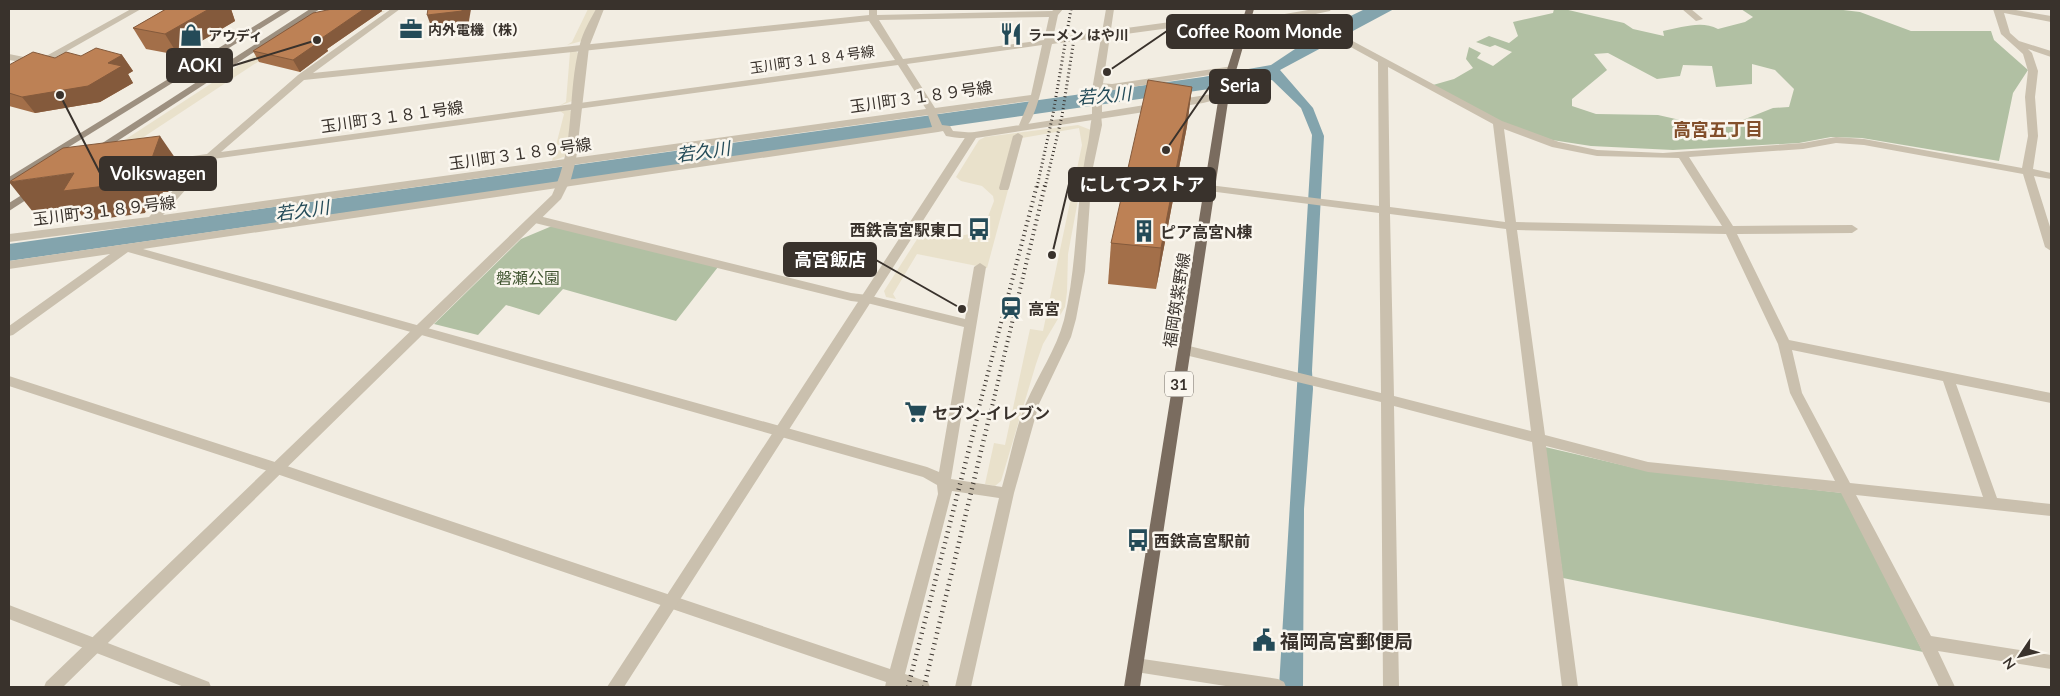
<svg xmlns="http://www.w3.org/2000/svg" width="2060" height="696" viewBox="0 0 2060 696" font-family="Lato,'Noto Sans JP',sans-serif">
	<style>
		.green { fill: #b1c0a3; fill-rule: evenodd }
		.plaza { fill: #e9e1cb }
		.water { fill: #83a4ad }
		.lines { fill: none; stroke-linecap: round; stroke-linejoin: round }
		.pedestrian { fill: #cac0ae; fill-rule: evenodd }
		.minor { fill: #cac0ae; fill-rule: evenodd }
		.tertiary { fill: #cac0ae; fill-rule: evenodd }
		.secondary { fill: #9d9080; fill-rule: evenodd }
		.primary { fill: #7a6c5f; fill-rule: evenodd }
		.rail-far2 { stroke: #39322c; stroke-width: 3; stroke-dasharray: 1 3; stroke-linecap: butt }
		.rail-far1 { stroke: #39322c; stroke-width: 4; stroke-dasharray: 1 4; stroke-linecap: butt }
		.rail { stroke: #39322c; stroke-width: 4.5; stroke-dasharray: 1 4.5; stroke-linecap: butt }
		.wall { fill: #a36f49 }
		.shaded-wall { fill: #845a3c }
		.building { fill: #bd8155; stroke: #845a3c }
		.labels { text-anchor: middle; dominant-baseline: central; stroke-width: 5; stroke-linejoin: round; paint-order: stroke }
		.far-poi-label { font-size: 14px; font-weight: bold; fill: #39322c; stroke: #faf6ee; text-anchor: start }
		.far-street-label { font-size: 14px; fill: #39322c; stroke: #faf6ee }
		.shield { fill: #faf6ee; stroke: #736d66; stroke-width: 1 }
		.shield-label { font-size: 15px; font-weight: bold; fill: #39322c }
		.street-label { font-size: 16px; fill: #39322c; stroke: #faf6ee }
		.poi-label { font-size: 16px; font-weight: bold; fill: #39322c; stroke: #faf6ee; text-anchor: start }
		.park-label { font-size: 16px; fill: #425632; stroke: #faf6ee }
		.water-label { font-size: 18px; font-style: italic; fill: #244b58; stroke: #faf6ee }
		.neighbourhood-label { font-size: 18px; font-weight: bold; fill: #824f2b; stroke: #faf6ee }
		.near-poi-label { font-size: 19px; font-weight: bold; fill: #39322c; stroke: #faf6ee; text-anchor: start }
		.leader { fill: none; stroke: #39322c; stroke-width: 2 }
		.callout-dot { fill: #39322c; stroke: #faf6ee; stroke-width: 2 }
		.callout { fill: #39322c; stroke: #39322c; stroke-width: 2 }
		.callout-label { font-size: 18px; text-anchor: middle; font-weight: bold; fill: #fff }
	</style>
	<rect width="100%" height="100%" fill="#f2ede2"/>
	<g class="green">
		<path d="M1554 9H1564L1624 23 1633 29 1664 36 1663 31C1681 28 1701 20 1718 29L1745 22 1753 17 1741 9H1835L1860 12 1911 31H1991L1994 40 2028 70 2013 93 1999 161 1862 138 1831 137 1799 143 1673 150 1591 146 1552 140 1501 122 1433 85 1454 79 1473 68 1466 59 1469 47 1481 53 1477 58 1493 66 1512 52 1495 45 1490 47 1476 42 1489 36 1509 43 1518 36 1513 22 1553 13ZM1608 53 1657 79 1680 76 1683 65 1712 66 1716 87 1752 84V64L1775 70 1794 89 1789 107 1773 108 1720 129 1658 115 1596 114 1572 106V99L1607 70 1594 54Z"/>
		<polygon points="552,226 718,267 676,321 563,289 539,315 506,305 478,335 434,324 521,239"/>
		<polygon points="1545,447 1648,471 1843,493 1923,652 1563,578"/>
	</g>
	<g class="plaza">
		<polygon points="380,9 385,12 334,17 317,23 95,169 80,169 310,19"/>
		<polygon points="588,9 596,9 582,41 567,45 572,42"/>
		<polygon points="575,50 578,53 575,100 559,106 566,102 570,52"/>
		<polygon points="569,110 572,111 566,156 552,161 564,114 560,111"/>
		<polygon points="1078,125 1091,130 1068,254 1067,292 1065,307 1043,344 1036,364 1001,481 995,486 985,484 994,443 1005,445 1030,329 1043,331 1082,145 1079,128 1022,138 987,268 917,254 893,294 896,299 886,297 884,291 921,233 927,232 958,236 971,234 984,227 994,201 993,196 982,186 961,181 956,177 979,140 985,137"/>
	</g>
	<polygon class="water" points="1365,9 1394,9 1280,70 1313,108 1324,136 1312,371 1313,389 1304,509 1303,687 1279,687 1312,135 1301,108 1272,80 9,261 9,244 1203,77 1271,65 1328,27"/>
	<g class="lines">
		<polygon class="pedestrian" points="1018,133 1023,136 1009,188 1008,190 1000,190 999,188 1013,136"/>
		<g class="minor">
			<polygon points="131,9 141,9 9,84 9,77 32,64 9,60 9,54 39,60"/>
			<path d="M391 9H400L313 73 869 15V9H877V15L1052 11 1055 9H1063L1058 15 1053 38 1229 14 1267 17 1314 9H1331L1330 11 1306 16 1502 121 1559 142 1597 150 1663 153 1803 143 1836 137 1864 139 2022 168 2028 136 2025 97 2028 71 2023 54 2001 34 1993 9H2010L2051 16V22L2004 13 2010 33 2019 41 2051 51V57L2028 49 2032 53 2038 71 2035 97 2038 136 2033 169 2051 173V179L2034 176 2051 230V251L2045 247 2023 174 1864 145 1836 143 1803 149 1689 157 1733 226 1852 225 1858 229 1852 233 1737 234 1789 340 2051 393V403L1956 384 1997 498 2051 504V516L1856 495 1931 636 2051 655V669L1938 651 1955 687H1939L1920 647 1841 493 1648 472 1546 446 1578 687H1562L1532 442 1394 406 1399 687H1383L1381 402 1185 355 1179 350 1185 345 1381 393 1379 213 1209 191 1204 188 1209 185 1379 206 1378 62 1296 17 1267 23 1229 20 1052 44C1048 59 1037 124 1024 128L1019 125 1029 101 937 114 942 125 950 126 953 131 976 133V137C967 139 955 138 946 136L943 131 938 132 143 249 927 467 939 472 964 327 867 303 851 301 535 223 529 219 535 215 851 293 867 295 965 319 974 267 980 263 986 267 951 479 1002 487C1010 459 1015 429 1026 403 1038 375 1056 350 1064 320 1078 262 1075 202 1088 143 1090 134 1090 122 1093 114H1101L1102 125 1092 172 1085 271 1076 319 1071 337 1039 404 1014 493 971 687H955L999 498 952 491 905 674 928 682 930 687H885L886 682 271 472 9 386V376L281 464 890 669 938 494 937 485 923 477 128 252 13 335 9 336V326L110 254 9 269V261L932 127 928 115 152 224 9 242V234L149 217 200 161 161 166 157 165V161L207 154 298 75ZM1049 17 1044 40 903 59 879 20ZM869 21 895 60 221 152 304 80ZM1042 45 1031 95 935 108 907 64ZM898 65 926 109 163 215 213 159ZM1388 67 1493 124 1505 222 1390 207ZM1504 129 1552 147 1597 156 1679 158 1722 226 1516 222ZM1390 214 1506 229 1531 431 1394 396ZM1517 230 1726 234 1778 344 1790 393 1835 481 1648 462 1545 435ZM1792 350 1943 381 1983 497 1850 483 1802 393Z"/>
			<polygon points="1682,9 1691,9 1703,19 1696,21"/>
			<polygon points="1233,66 1236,67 1236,71 1112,90 1098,89 1093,86 1098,83 1112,84"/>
			<polygon points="9,605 209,682 211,687 184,687 9,619"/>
			<polygon points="1136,658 1278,679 1284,682 1286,687 1232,687 1136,672 1130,670 1128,665 1130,660"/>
		</g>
		<g class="tertiary">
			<path d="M596 9H604L589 47 576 160 571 179 561 199 63 687H44L46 682 552 195C577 142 566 97 580 44 583 32 590 20 596 9Z"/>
			<polygon points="1106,9 1114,9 1102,90 1102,112 1224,92 1229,95 1227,97 1203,103 976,138 624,687 607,687 968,133 1092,114 1092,90"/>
		</g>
		<g class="secondary">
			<polygon points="282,9 292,9 9,184 9,177"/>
			<polygon points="310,9 320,9 99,153 91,153 90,151"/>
			<polygon points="36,186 40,187 41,189 40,191 9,211 9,203"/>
		</g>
		<polygon class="primary" points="1246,9 1254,9 1229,95 1140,687 1124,687 1219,95"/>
		<g class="rail-far2">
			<polyline points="1037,187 1053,114 1071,9"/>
			<polyline points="1045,187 1062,116 1076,26"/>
		</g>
		<g class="rail-far1">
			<polyline points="977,415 1037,185"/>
			<polyline points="990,415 1045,185"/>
		</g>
		<g class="rail">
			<polyline points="908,687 978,414"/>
			<polyline points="924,687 990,414"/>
		</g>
	</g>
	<g class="wall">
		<polygon points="166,9 231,9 235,21 178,55 146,49 133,28"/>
		<polygon points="332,9 381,9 382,11 327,49 328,51 300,72 259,62 253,51"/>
		<polygon points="122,55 133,71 128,74 133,83 100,102 35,113 9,106 9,65 55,58"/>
		<polygon points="1192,87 1187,126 1156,289 1108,284 1111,243"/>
	</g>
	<g class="shaded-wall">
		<polygon points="209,9 231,9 235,21 178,55 165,34"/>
		<polygon points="364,9 381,9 382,11 327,49 328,51 300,72 293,60 319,40"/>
		<polygon points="462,9 471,9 468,27 433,32 427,15"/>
		<polygon points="122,55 133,71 128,74 133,83 100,102 35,113 22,97 108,63"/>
		<polygon points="1192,87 1187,126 1156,289 1161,248"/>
		<polygon points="160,136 180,165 172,187 168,192 163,192 161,197 152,198 145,213 86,221 74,206 33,212 9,182 74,173 131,168 142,163"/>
	</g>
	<g class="building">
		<polygon points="166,9 209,9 165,34 133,28"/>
		<polygon points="332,9 364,9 319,40 322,40 293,60 253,51 313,13"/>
		<polygon points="428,9 462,9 462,11 427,15"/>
		<polygon points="96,48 122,55 108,63 122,66 88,86 22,97 9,93 9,65 33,52 55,58 66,52 81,56"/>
		<polygon points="1148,80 1192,87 1161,248 1111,243"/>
		<polygon points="160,136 152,158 148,162 142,163 141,167 131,168 123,184 63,191 74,173 9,182 63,148"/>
	</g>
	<defs>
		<symbol id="office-bare" viewBox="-9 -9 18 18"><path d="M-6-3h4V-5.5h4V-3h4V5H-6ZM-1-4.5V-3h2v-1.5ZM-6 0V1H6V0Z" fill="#244b58" stroke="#faf6ee" stroke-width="2.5" paint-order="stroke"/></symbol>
		<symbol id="restaurant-bare" viewBox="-9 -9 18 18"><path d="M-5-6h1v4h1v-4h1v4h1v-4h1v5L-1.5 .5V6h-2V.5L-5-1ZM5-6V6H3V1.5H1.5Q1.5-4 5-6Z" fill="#244b58" stroke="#faf6ee" stroke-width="2.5" paint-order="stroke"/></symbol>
		<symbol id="shop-bare" viewBox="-9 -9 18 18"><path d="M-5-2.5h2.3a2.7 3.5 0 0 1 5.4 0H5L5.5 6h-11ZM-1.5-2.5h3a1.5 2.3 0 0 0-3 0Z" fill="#244b58" stroke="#faf6ee" stroke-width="2.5" paint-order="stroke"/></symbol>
		<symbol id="bus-bare" viewBox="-9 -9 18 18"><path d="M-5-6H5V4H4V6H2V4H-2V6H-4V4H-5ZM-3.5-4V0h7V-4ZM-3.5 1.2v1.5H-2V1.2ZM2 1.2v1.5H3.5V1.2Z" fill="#244b58" stroke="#faf6ee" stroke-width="2.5" paint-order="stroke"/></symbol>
		<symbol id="building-bare" viewBox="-9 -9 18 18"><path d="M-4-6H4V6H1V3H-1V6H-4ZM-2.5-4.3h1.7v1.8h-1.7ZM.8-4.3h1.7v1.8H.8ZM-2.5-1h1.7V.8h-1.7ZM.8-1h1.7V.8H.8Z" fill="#244b58" stroke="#faf6ee" stroke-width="2.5" paint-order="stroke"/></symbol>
		<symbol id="station-bare" viewBox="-9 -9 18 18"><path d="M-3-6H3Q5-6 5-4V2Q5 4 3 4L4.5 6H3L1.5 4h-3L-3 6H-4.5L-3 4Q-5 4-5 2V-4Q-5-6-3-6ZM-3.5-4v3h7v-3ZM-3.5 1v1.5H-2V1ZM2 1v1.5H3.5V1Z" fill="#244b58" stroke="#faf6ee" stroke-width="2.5" paint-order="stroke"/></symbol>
		<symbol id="supermarket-bare" viewBox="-9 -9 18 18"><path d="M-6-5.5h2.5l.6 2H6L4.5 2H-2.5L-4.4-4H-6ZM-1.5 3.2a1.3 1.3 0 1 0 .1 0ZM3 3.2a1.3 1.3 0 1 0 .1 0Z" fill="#244b58" stroke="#faf6ee" stroke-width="2.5" paint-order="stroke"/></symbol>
		<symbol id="civic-bare" viewBox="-9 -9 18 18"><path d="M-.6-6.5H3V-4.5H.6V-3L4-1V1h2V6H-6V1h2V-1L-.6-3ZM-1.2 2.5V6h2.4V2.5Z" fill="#244b58" stroke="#faf6ee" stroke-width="2.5" paint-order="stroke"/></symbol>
	</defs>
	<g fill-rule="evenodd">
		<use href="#office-bare" x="395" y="13" width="32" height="32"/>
		<use href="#restaurant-bare" x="995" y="18" width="32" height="32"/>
		<use href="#shop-bare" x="175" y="19" width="32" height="32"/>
		<use href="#bus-bare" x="963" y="213" width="32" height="32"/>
		<use href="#building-bare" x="1128" y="215" width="32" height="32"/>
		<use href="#station-bare" x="995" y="292" width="32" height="32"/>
		<use href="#supermarket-bare" x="900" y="396" width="32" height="32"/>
		<use href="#bus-bare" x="1122" y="524" width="32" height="32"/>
		<use href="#civic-bare" x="1248" y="624" width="32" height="32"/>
	</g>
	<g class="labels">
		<g class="far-poi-label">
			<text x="428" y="29">内外電機（株）</text>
			<text x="1028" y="34">ラーメン はや川</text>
			<text x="208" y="35">アウディ</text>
		</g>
		<g class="far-street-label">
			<text transform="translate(812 59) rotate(-8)">玉川町３１８４号線</text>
		</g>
		<rect class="shield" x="1165" y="371.5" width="28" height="25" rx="4"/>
		<g class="shield-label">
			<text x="1179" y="384">31</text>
		</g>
		<g class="street-label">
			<text transform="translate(921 96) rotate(-8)">玉川町３１８９号線</text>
			<text transform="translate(392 116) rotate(-8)">玉川町３１８１号線</text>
			<text transform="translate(520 153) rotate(-8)">玉川町３１８９号線</text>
			<text transform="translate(104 210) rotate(-7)">玉川町３１８９号線</text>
			<text transform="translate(1176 300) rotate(-81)">福岡筑紫野線</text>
		</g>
		<g class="poi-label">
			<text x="962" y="229" text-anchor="end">西鉄高宮駅東口</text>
			<text x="1160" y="231">ピア高宮N棟</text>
			<text x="1028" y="308">高宮</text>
			<text x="932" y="412">セブン-イレブン</text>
			<text x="1154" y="540">西鉄高宮駅前</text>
		</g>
		<g class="park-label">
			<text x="528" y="277">磐瀬公園</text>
		</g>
		<g class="water-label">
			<text transform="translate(1104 95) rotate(-5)">若久川</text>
			<text transform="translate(703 151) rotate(-8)">若久川</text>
			<text transform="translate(302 210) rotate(-8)">若久川</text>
		</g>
		<g class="neighbourhood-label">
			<text x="1718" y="129">高宮五丁目</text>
		</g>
		<g class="near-poi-label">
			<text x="1280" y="640">福岡高宮郵便局</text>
		</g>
	</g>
	<path class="leader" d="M1107 72L1167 31M317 40L232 66M1166 150L1210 86M60 95L100 173M1052 255L1069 184M962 309L876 260"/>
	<g class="callout-dot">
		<circle cx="1107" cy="72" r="5"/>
		<circle cx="317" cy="40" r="5"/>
		<circle cx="1166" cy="150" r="5"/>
		<circle cx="60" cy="95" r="5"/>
		<circle cx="1052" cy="255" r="5"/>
		<circle cx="962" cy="309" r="5"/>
	</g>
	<g class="callout">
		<rect x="1167" y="15" width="185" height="33" rx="5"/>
		<rect x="167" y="49" width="65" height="33" rx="5"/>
		<rect x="1210" y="70" width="60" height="33" rx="5"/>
		<rect x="100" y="157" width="116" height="33" rx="5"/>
		<rect x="1069" y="168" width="146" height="33" rx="5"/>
		<rect x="784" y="243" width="92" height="33" rx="5"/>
	</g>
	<g class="callout-label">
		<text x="1259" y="38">Coffee Room Monde</text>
		<text x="200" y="72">AOKI</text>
		<text x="1240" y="92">Seria</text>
		<text x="158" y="180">Volkswagen</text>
		<text x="1142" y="191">にしてつストア</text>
		<text x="830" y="266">高宮飯店</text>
	</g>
	<rect width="2060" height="696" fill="none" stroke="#39322c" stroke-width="20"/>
	<g transform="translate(2020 656) rotate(235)" stroke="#faf6ee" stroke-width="4" paint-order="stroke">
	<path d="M0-4L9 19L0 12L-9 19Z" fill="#39322c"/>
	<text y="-8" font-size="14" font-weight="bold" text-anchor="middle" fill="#39322c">N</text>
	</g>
</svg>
